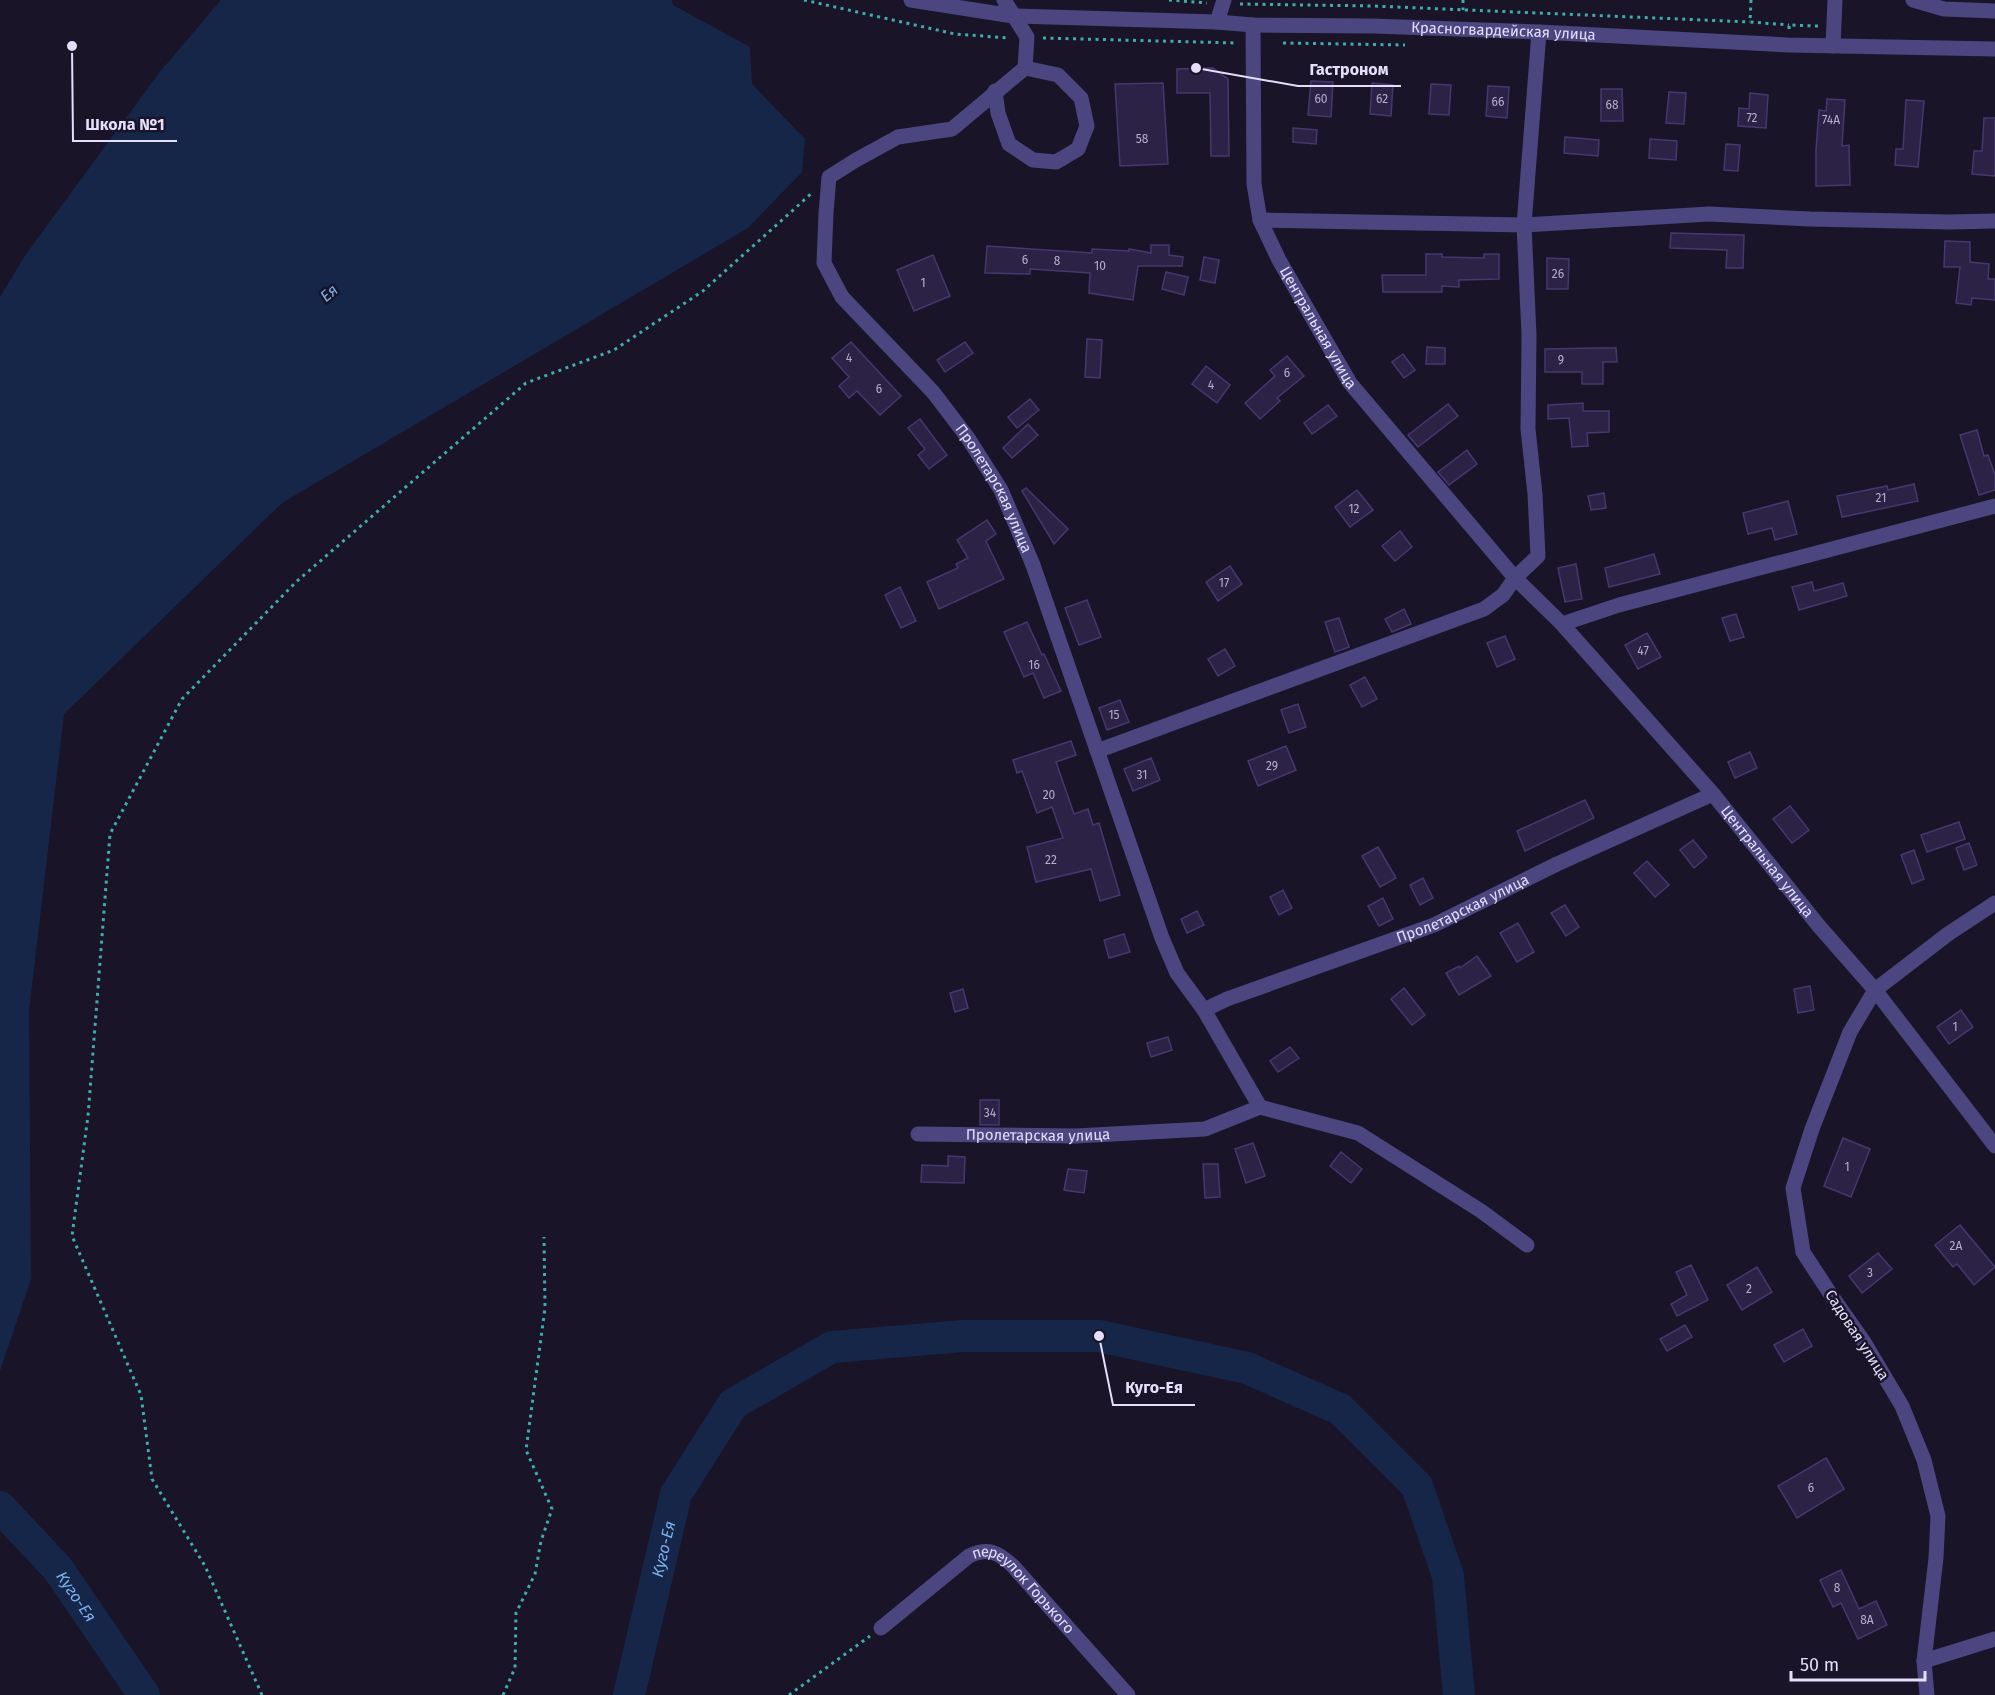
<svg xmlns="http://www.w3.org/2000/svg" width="1995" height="1695" viewBox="0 0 1995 1695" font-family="'Fira Sans',sans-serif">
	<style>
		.water { fill: #162649 }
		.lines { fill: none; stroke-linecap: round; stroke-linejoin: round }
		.river { stroke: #162649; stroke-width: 32 }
		.building { fill: #2c2246; stroke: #46376f; stroke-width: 1.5 }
		.path { stroke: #40acad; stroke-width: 3; stroke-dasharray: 3 4.5; stroke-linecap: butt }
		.minor { stroke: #4b4580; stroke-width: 15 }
		.labels { text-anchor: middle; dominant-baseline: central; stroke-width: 5; stroke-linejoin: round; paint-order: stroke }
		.number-label { font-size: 12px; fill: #b6afce }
		.street-label { font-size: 15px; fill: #e4defb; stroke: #191427 }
		.water-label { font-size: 16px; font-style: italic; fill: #7ab0ee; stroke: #191427 }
		.leader { fill: none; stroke: #e4defb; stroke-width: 2 }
		.callout-dot { fill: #e4defb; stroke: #191427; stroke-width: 2 }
		.callout-label { font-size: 16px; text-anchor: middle; font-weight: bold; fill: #e4defb; stroke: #191427; stroke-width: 5; stroke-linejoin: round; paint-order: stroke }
	</style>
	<rect width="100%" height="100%" fill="#191427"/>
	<polygon class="water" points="221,0 672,0 673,5 750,47 752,84 805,139 802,172 748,228 282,503 64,714 29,1011 31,1279 0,1371 0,297 26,254 159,73"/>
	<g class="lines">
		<g class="river">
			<path id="s1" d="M0 1507 58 1569 144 1695"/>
			<path id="s2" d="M629 1695 676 1494 733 1404 832 1347 963 1336H1099L1247 1368 1340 1409 1417 1486 1448 1576 1459 1695"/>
		</g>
	</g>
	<g class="building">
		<polygon points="1213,68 1228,79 1229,156 1211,156 1210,93 1177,93 1177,69"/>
		<polygon points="1311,81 1333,82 1331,117 1308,115"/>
		<polygon points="1163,83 1168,164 1120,166 1115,84"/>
		<polygon points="1372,83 1393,85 1391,116 1370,114"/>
		<polygon points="1431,84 1451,85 1449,115 1429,114"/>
		<polygon points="1488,86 1509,87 1507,118 1486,116"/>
		<polygon points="1601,89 1622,89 1623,121 1601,121"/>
		<polygon points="1669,92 1686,93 1684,124 1666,123"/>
		<polygon points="1750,93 1768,95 1766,128 1738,126 1739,108 1749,109"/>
		<polygon points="1827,99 1845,100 1842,146 1849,145 1850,185 1816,186 1816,150 1819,110 1826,111"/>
		<polygon points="1906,100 1924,101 1918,167 1895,165 1896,149 1903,149"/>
		<polygon points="1984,118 1995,118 1995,176 1972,174 1974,151 1982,151"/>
		<polygon points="1293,128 1317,130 1316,144 1293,142"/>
		<polygon points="1565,137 1599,140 1598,156 1564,153"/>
		<polygon points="1650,139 1677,141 1676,160 1649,158"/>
		<polygon points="1726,144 1740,145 1738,171 1724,170"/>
		<polygon points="1671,233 1744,235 1743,268 1726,268 1727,250 1670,248"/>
		<polygon points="1945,241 1970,242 1970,262 1989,264 1988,279 1995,279 1995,300 1972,298 1971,305 1956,303 1960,267 1944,267"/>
		<polygon points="1151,245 1169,245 1169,255 1183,257 1182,266 1138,266 1133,300 1089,293 1090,273 1030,269 1030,274 985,273 987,246 1092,253 1092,249 1129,251 1129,249 1151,253"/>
		<polygon points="1426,254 1442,254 1442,257 1484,258 1484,254 1499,254 1499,279 1459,280 1459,287 1442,286 1442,292 1383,292 1382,275 1426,275"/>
		<polygon points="933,255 950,296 914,311 897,270"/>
		<polygon points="1204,257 1219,260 1215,283 1200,280"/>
		<polygon points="1547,258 1569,259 1568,289 1547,289"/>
		<polygon points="1166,272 1188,277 1184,295 1162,289"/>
		<polygon points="1087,339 1102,340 1100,378 1085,377"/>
		<polygon points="851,342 901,396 880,415 857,391 849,398 839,386 849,377 832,358"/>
		<polygon points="965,342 973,353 945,372 937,360"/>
		<polygon points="1427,347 1445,348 1445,364 1426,364"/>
		<polygon points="1598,348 1616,348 1617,362 1603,362 1603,384 1582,384 1582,372 1545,372 1545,349"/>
		<polygon points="1403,354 1415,370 1404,378 1392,362"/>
		<polygon points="1287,356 1304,376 1277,398 1280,401 1260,419 1245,403 1275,376 1270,370"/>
		<polygon points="1206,366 1230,385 1217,403 1192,384"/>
		<polygon points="1030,399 1039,410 1017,428 1008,417"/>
		<polygon points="1583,403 1583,411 1609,411 1609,432 1587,433 1588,446 1572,447 1569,418 1548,419 1548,405"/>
		<polygon points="1448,404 1458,416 1418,447 1408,435"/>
		<polygon points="1328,405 1337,416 1312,434 1304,423"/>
		<polygon points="920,419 947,455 929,469 918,455 925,449 908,428"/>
		<polygon points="1028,424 1038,435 1012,458 1003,448"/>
		<polygon points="1977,430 1984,456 1988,455 1995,475 1995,490 1979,495 1960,435"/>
		<polygon points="1467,450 1477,464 1449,485 1438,472"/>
		<polygon points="1914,484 1918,501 1842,517 1837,496 1887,486 1888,490"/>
		<polygon points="1026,488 1068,529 1054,544 1022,491"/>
		<polygon points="1357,490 1373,510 1350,527 1335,507"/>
		<polygon points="1604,493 1606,508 1591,510 1588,496"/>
		<polygon points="1788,501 1797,534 1775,540 1772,528 1748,534 1743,513"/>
		<polygon points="987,520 996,534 986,541 1004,579 939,609 927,582 958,568 956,564 968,558 957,540"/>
		<polygon points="1400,531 1412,547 1395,561 1382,546"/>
		<polygon points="1654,554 1660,574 1609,587 1605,568"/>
		<polygon points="1576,564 1582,599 1565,602 1558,568"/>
		<polygon points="1230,566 1242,584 1218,601 1206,582"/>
		<polygon points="1812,582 1814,591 1843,583 1847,596 1799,610 1792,587"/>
		<polygon points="900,587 916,621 901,628 885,595"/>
		<polygon points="1087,600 1101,637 1079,645 1065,608"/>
		<polygon points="1404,609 1411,624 1392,632 1385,619"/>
		<polygon points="1736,614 1744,637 1730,641 1722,618"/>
		<polygon points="1339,618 1349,647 1335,652 1325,622"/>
		<polygon points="1027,622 1042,655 1044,654 1061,691 1044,698 1033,673 1024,677 1004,632"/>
		<polygon points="1647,633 1661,657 1638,669 1625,645"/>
		<polygon points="1505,636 1515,659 1497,667 1487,643"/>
		<polygon points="1225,649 1235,666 1218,676 1208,659"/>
		<polygon points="1365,677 1377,699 1362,707 1350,685"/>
		<polygon points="1120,700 1129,722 1107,730 1099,708"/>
		<polygon points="1298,704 1306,727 1289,733 1281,710"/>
		<polygon points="1071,741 1076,755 1056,762 1074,814 1088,809 1093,825 1099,823 1120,895 1100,901 1091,869 1036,882 1027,847 1063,838 1052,807 1037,813 1022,771 1017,773 1013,760"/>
		<polygon points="1286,746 1296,770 1258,786 1248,761"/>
		<polygon points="1750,752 1757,768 1735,778 1728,762"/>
		<polygon points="1151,758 1160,780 1133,791 1124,769"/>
		<polygon points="1585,800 1594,818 1525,851 1517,831"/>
		<polygon points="1790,806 1809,830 1792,843 1773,819"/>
		<polygon points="1959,822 1965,839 1927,852 1921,835"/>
		<polygon points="1693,840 1707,857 1694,868 1680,850"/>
		<polygon points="1969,843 1977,865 1964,870 1956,848"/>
		<polygon points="1378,847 1396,878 1380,887 1362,856"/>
		<polygon points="1914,850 1924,879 1912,884 1901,855"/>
		<polygon points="1647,861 1669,885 1655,897 1634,873"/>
		<polygon points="1423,878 1433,898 1420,905 1410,885"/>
		<polygon points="1283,890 1292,908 1279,915 1270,897"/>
		<polygon points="1383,898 1393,919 1379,926 1368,906"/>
		<polygon points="1565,905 1579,927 1566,936 1551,913"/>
		<polygon points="1197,911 1204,925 1187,933 1181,919"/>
		<polygon points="1518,923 1534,952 1517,962 1500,933"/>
		<polygon points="1124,934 1130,952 1109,958 1104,940"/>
		<polygon points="1477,956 1491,976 1459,995 1446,973 1459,966 1460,968"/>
		<polygon points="1810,986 1814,1010 1798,1013 1794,989"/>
		<polygon points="1404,988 1425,1015 1412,1025 1391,999"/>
		<polygon points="963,989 968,1008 955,1012 950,993"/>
		<polygon points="1961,1010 1973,1027 1949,1044 1937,1027"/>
		<polygon points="1168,1037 1172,1050 1151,1057 1147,1043"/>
		<polygon points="1290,1047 1299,1058 1278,1072 1270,1061"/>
		<rect x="980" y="1100" width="19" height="25"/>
		<polygon points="1843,1138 1870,1149 1851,1197 1824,1186"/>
		<polygon points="1253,1143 1265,1176 1246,1183 1235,1149"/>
		<polygon points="1341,1152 1362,1169 1351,1183 1330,1166"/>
		<polygon points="948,1156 965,1157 964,1183 921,1182 922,1165 948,1166"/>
		<polygon points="1203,1164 1218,1164 1220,1197 1205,1198"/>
		<polygon points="1068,1169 1087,1171 1084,1193 1064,1190"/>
		<polygon points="1960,1225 1995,1267 1974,1285 1957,1264 1953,1267 1935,1245"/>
		<polygon points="1878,1253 1892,1269 1862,1293 1849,1276"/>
		<polygon points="1691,1265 1708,1300 1677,1316 1671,1304 1687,1295 1676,1272"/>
		<polygon points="1757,1267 1772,1292 1742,1310 1727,1285"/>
		<polygon points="1685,1325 1692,1337 1667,1351 1660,1339"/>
		<polygon points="1803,1329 1812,1346 1784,1362 1774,1345"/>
		<polygon points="1826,1458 1844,1489 1797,1518 1778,1486"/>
		<polygon points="1841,1570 1859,1609 1876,1601 1887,1625 1858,1639 1841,1603 1833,1607 1820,1580"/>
	</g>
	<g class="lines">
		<g class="path">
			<polyline points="804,0 955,34 1009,38"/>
			<polyline points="1169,0 1207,3"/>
			<polyline points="1463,0 1463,10"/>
			<polyline points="1751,0 1750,22 1789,25"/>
			<polyline points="1240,4 1373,6 1750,22"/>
			<polyline points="1789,29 1789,25 1818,26"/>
			<polyline points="1043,38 1237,43"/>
			<polyline points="1283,43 1405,45"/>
			<polyline points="262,1695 205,1566 152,1479 141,1395 72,1236 88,1116 110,834 182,699 296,582 526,383 614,350 703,291 812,193"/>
			<polyline points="503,1695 515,1668 516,1613 535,1574 541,1541 552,1509 526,1450 545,1308 544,1237"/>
			<polyline points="789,1695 870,1636"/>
		</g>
		<g class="minor">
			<path id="s3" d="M911 0 1013 16 1217 22 1253 25 1373 26 1539 32 1788 45 1995 49"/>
			<path id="s4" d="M1004 0 1027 37 1025 68 952 129 898 137 856 160 829 177 826 213 824 263 842 297 933 392 968 438 1001 490 1033 565 1162 938 1177 973 1204 1010 1260 1107"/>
			<polyline points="1913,0 1944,9 1995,11"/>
			<polyline points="1217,22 1224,0"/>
			<path id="s5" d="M1253 25 1254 184 1260 220 1279 260 1350 383 1515 578 1562 624 1713 794 1818 925 1875 990 1995 1146"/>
			<polyline points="1833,46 1835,0"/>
			<polyline points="995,91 998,113 1009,144 1033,160 1056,162 1078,149 1087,126 1081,98 1058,75 1025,68"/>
			<polyline points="1260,220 1524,225 1709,214 1810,219 1949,222 1995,221"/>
			<polyline points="1562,624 1619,605 1995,506"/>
			<polyline points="1097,751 1484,609 1503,595 1515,578 1538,556 1535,494 1528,429 1529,335 1524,225 1539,32"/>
			<path id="s6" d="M1204 1010 1227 999 1434 925 1557 864 1713 794"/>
			<path id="s7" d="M918 1134 1076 1136 1205 1129 1260 1107 1358 1133 1481 1211 1527 1245"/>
			<path id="s8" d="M881 1628 969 1556C988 1547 998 1552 1013 1566L1128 1695"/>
			<polyline points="1924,1661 1995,1639"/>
			<polyline points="1927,1695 1924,1661 1936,1558 1938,1516 1924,1460 1902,1406 1864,1342 1833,1298 1803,1252 1793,1188 1812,1129 1850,1032 1875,990 1948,934 1995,903"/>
		</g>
	</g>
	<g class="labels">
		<g class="number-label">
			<text x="1321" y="99">60</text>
			<text x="1382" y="99">62</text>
			<text x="1498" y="102">66</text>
			<text x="1612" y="105">68</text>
			<text x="1752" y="118">72</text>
			<text x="1831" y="120">74А</text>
			<text x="1142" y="139">58</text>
			<text x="1025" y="260">6</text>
			<text x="1057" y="261">8</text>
			<text x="1100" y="266">10</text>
			<text x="1558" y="274">26</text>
			<text x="923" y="283">1</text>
			<text x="849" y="358">4</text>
			<text x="1561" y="360">9</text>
			<text x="1287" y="373">6</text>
			<text x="1211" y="385">4</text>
			<text x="879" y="389">6</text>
			<text x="1881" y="498">21</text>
			<text x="1354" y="509">12</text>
			<text x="1224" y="583">17</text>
			<text x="1643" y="651">47</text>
			<text x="1034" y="665">16</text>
			<text x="1114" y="715">15</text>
			<text x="1272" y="766">29</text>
			<text x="1142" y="775">31</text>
			<text x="1049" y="795">20</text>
			<text x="1051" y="860">22</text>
			<text x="1955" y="1027">1</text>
			<text x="990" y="1113">34</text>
			<text x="1847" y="1167">1</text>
			<text x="1956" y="1246">2А</text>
			<text x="1870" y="1273">3</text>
			<text x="1749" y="1289">2</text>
			<text x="1811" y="1488">6</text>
			<text x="1837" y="1588">8</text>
			<text x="1867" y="1620">8А</text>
		</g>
		<g class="street-label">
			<text stroke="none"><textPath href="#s3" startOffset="594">Красногвардейская улица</textPath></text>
			<text stroke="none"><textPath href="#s5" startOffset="318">Центральная улица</textPath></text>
			<text stroke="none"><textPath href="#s4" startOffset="675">Пролетарская улица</textPath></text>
			<text stroke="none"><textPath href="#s5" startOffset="1017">Центральная улица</textPath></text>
			<text stroke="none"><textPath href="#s6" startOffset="278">Пролетарская улица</textPath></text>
			<text stroke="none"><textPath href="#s7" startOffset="120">Пролетарская улица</textPath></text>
			<text transform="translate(1857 1335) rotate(57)">Садовая улица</text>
			<text stroke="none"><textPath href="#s8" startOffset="184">переулок Горького</textPath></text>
		</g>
		<g class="water-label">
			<text transform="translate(329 293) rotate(-41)">Ея</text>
			<text stroke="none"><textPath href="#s2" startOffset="150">Куго-Ея</textPath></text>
			<text stroke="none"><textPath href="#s1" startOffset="118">Куго-Ея</textPath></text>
		</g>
	</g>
	<path class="leader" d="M1196 68L1298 86H1401M72 46L73 141H177M1099 1336L1113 1405H1195"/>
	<g class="callout-dot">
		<circle cx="1196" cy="68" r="6"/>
		<circle cx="72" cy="46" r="6"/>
		<circle cx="1099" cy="1336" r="6"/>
	</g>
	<g class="callout-label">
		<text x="1349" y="75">Гастроном</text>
		<text x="125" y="130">Школа №1</text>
		<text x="1154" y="1393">Куго-Ея</text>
	</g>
	<path d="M1791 1671v9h134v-9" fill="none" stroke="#e4defb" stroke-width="3"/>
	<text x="1800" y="1671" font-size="18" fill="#e4defb" stroke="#191427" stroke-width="4.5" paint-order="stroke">50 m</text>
</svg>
